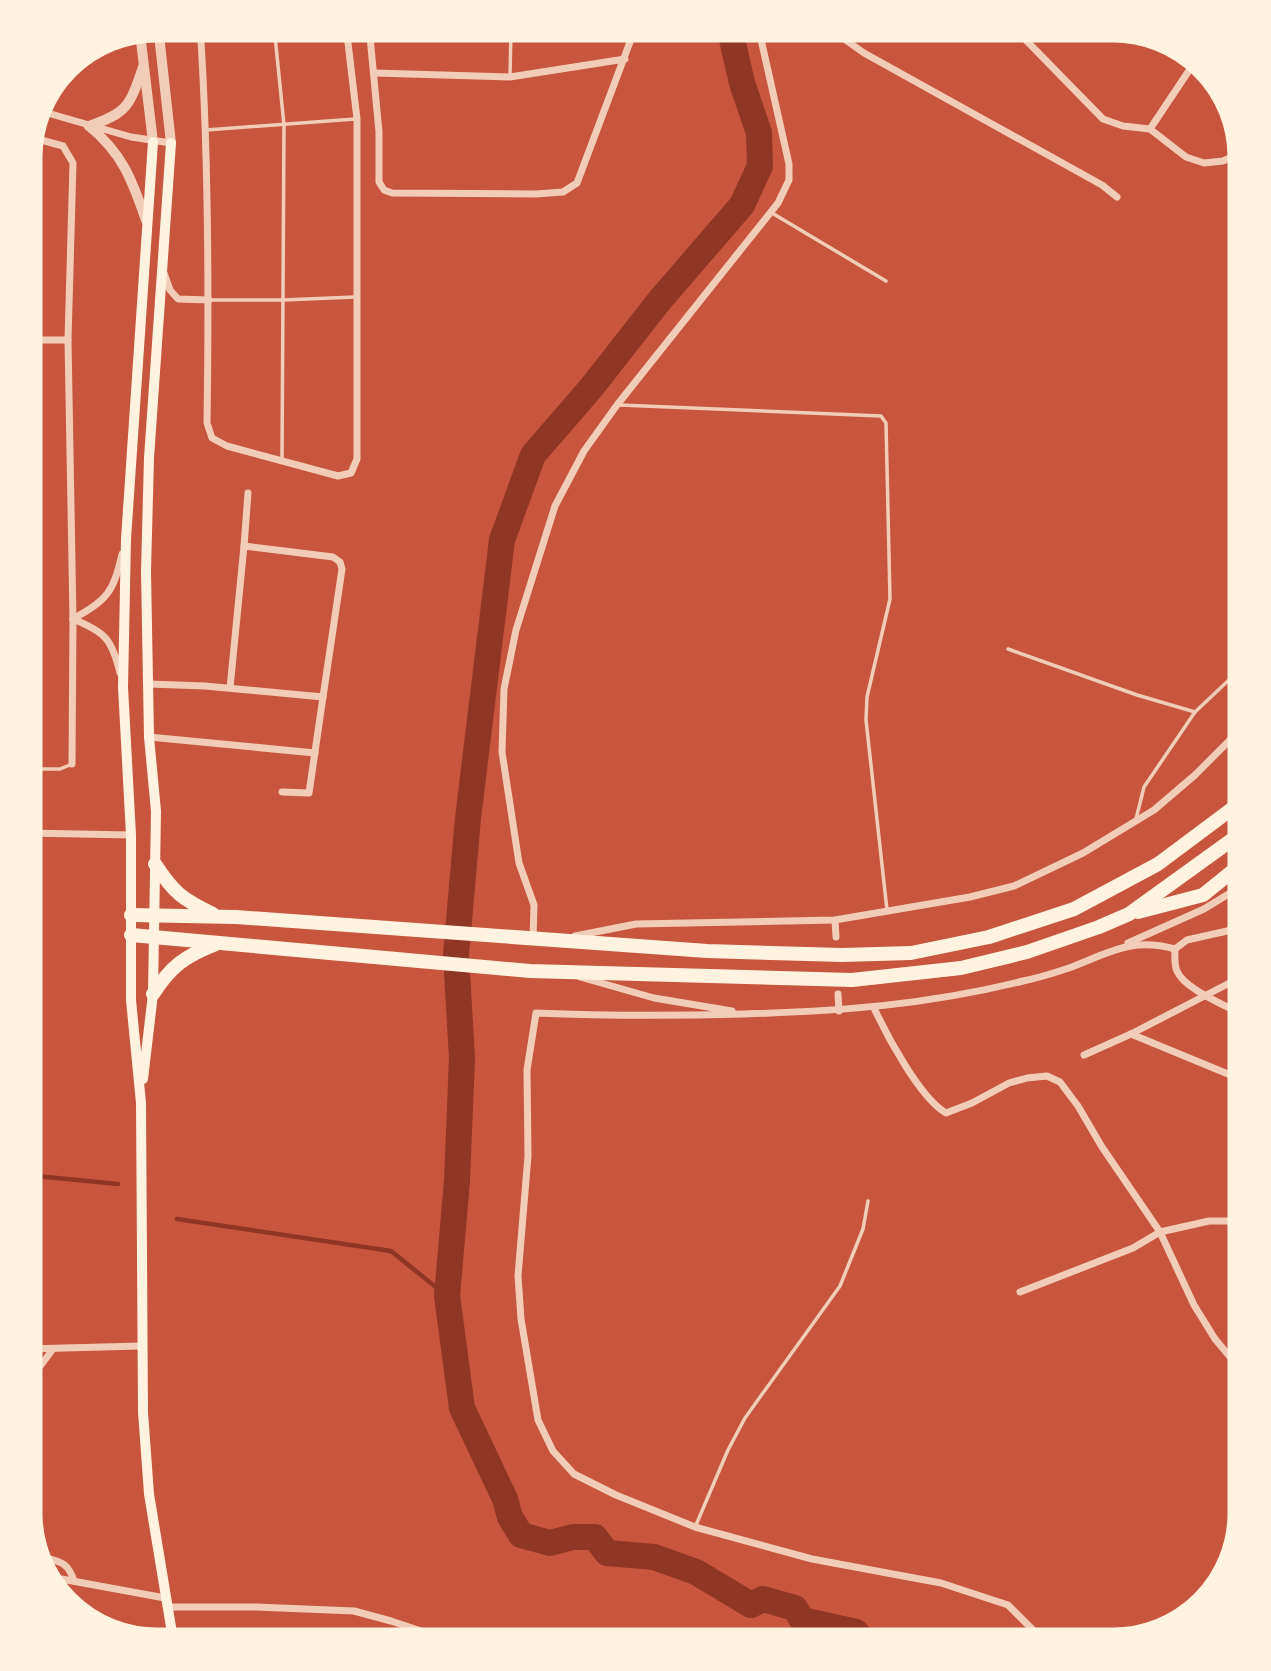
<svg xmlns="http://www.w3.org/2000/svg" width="1271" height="1671" viewBox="0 0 1271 1671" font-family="'IBM Plex Serif',serif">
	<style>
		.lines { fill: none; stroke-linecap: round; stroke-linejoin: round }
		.stream { stroke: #8f3625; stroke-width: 4.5 }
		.river { stroke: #8f3625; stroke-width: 26 }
		.service { stroke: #f1ccb7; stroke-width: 3.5 }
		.minor { stroke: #f1ccb7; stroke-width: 7 }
		.tertiary { stroke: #f1ccb7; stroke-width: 10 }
		.secondary { stroke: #fff3e0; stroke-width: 10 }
		.motorway { stroke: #fff3e0; stroke-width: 14 }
		.rim { fill: none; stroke: #fff3e0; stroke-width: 9 }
	</style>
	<rect width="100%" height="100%" fill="#c8553d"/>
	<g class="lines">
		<g class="stream">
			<polyline points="26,1175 118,1184"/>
			<polyline points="177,1219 391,1251 447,1296"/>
		</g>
		<polyline class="river" points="729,26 742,83 759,133 760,166 742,205 660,300 591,388 533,455 502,540 468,818 456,955 462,1058 457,1181 447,1296 462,1408 505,1499 510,1517 521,1535 550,1543 573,1537 595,1537 607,1553 654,1557 696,1572 751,1605 763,1599 795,1608 802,1620 856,1632 868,1645"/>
		<g class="service">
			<polyline points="274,26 284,125 282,459"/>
			<polyline points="510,77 511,26"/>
			<polyline points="206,130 355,119"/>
			<polyline points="772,213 886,281"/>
			<polyline points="209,300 283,300 355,297"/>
			<polyline points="620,405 881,416 886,423 890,599 867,697 866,720 887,910"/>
			<polyline points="1008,649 1137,695 1195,712"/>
			<polyline points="26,769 60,769 72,764"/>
			<polyline points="1136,819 1144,787 1195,712 1231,678 1245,669"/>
			<polyline points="696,1525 728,1450 745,1418 840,1286 863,1229 868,1201"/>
		</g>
		<g class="minor">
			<path d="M200 26C209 158 209 291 207 423L212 438 227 446 338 476 351 473 357 459V119L346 26"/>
			<polyline points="369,26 379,132 379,182 384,190 392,193 536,194 563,192 577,183 636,26"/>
			<polyline points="826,26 864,53 1102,185 1117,197"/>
			<polyline points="1012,26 1103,119 1123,126 1150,129 1186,157 1204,163 1223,161 1243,152"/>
			<polyline points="375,73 510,77 625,59"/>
			<polyline points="37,110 131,137 171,143"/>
			<polyline points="1150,129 1196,60"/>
			<polyline points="30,137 63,146 73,163 68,340 73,619 72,764"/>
			<polyline points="164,273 170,290 178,299 209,300"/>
			<polyline points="27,340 68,340"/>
			<polyline points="244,546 248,493"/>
			<path d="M73 619C108 599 113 593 122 554"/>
			<path d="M73 619C105 632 112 639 120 673"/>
			<polyline points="149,684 205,686 323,697 342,569 340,562 333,557 244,546 230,688"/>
			<polyline points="149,737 315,753"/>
			<polyline points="282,792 309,793 323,697"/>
			<polyline points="26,833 131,835"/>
			<polyline points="835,920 836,937"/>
			<polyline points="575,936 636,924 835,920 970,897 1014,886 1083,853 1154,810 1195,775 1245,725"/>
			<polyline points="533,939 534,905 519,863 502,752 504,689 516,630 555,506 584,451 617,405 778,203 789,180 789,164 758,26"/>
			<polyline points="1128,943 1204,909 1245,884"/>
			<polyline points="580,977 654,998 732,1011"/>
			<polyline points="838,994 839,1011"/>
			<path d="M874 1008C887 1036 920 1098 946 1113L972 1103 1009 1083 1027 1078 1047 1076 1060 1082 1078 1106 1102 1147 1160 1232 1194 1305 1215 1339 1231 1358"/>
			<path d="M1245 1016C1227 1006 1184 989 1177 971 1174 965 1175 957 1175 949L1187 940 1245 927"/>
			<polyline points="1131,1034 1245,1081"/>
			<polyline points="1084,1055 1131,1034 1245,975"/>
			<polyline points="1020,1292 1133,1248 1160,1232 1209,1221 1245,1221"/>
			<polyline points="26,1349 141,1346"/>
			<polyline points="26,1385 53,1349"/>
			<path d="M39 1556C59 1562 67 1560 74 1581"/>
			<polyline points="45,1576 165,1598"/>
			<polyline points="167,1607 256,1607 354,1611 391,1621 445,1639"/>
			<path d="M1048 1645 1008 1605 941 1583 812 1559 695 1527 616 1495 574 1474 553 1451 538 1420 521 1319 518 1276 528 1156 527 1070 536 1013C606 1016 674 1016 744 1014 841 1011 927 1005 1023 981 1038 978 1054 973 1069 968 1109 953 1131 937 1175 949"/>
		</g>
		<g class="tertiary">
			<polyline points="158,26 171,143"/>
			<polyline points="140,33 153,142"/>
			<path d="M89 126C123 154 132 180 146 220"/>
			<path d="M89 126C128 113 130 105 143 67"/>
		</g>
		<g class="secondary">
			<polyline points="153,142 126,539 123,687 131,835 131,1000 141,1103 143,1412 149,1494 174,1645"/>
			<polyline points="143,1079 153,994 156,811 149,737 146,571 149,458 171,143"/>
		</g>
		<g class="motorway">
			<path d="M155 864C174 893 182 899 213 914"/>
			<polyline points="1138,912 1203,895 1245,861"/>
			<polyline points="131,915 236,917 707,951 842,955 911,953 989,937 1074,909 1158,864 1245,799"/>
			<polyline points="131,935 530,971 852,980 961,968 1027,952 1099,927 1129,914 1233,839 1245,828"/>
			<path d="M153 994C171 966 185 956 216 944"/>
		</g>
	</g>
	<path d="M0 0H1271V1671H0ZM157 38H1113A119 119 0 0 1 1232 157V1513A119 119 0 0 1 1113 1632H157A119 119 0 0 1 38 1513V157A119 119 0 0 1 157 38Z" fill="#fff3e0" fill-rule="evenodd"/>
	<path class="rim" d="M157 38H1113A119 119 0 0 1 1232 157V1513A119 119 0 0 1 1113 1632H157A119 119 0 0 1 38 1513V157A119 119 0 0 1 157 38Z"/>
</svg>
